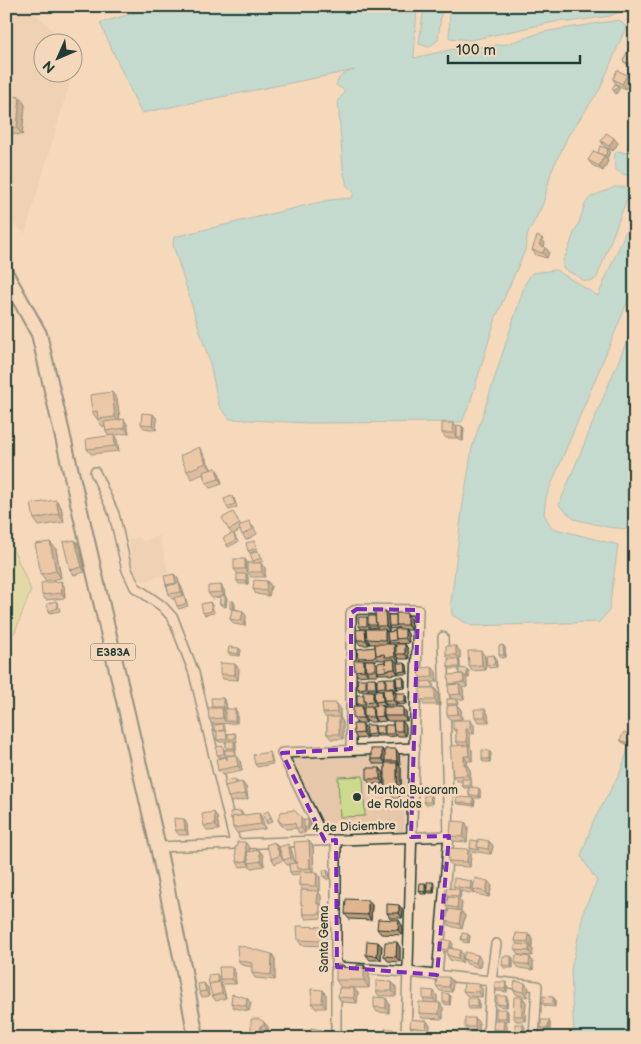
<svg xmlns="http://www.w3.org/2000/svg" width="641" height="1044" viewBox="0 0 641 1044" font-family="'Balsamiq Sans',sans-serif">
	<style>
		.built { fill: #e6c7a9 }
		.green { fill: #ccda8e; stroke: #768c61 }
		.water { fill: #8adbe4; stroke: #5f9c9e }
		.lines { fill: none; stroke-linecap: round; stroke-linejoin: round }
		.street-casing { stroke: #1f3d34; stroke-width: 12 }
		.primary-casing { stroke: #1f3d34; stroke-width: 18 }
		.street { stroke: #f5d8bb; stroke-width: 9 }
		.primary { stroke: #f5d8bb; stroke-width: 14 }
		.wall { fill: #c09b7b; stroke: #1f3d34; fill-rule: evenodd }
		.shaded-wall { fill: #9c7e64; stroke: #1f3d34 }
		.building { fill: #dfb48f; stroke: #1f3d34 }
		.marked { fill: none; stroke: #7b2cbf; stroke-width: 4; stroke-dasharray: 10 6; stroke-linejoin: round }
		.poi-dot { fill: #1f3d34; stroke: #f5d8bb; stroke-width: 2 }
		.labels { text-anchor: middle; dominant-baseline: central; stroke-width: 5; stroke-linejoin: round; paint-order: stroke }
		.shield { fill: #f5d8bb; stroke: #5f6c5c; stroke-width: 1 }
		.shield-label { font-size: 11px; font-weight: bold; fill: #1f3d34 }
		.poi-label { font-size: 12px; fill: #1f3d34; stroke: #f5d8bb; text-anchor: start }
		.street-label { font-size: 12px; fill: #1f3d34; stroke: #f5d8bb }
	</style>
	<rect width="100%" height="100%" fill="#f5d8bb"/>
	<filter id="ink" filterUnits="userSpaceOnUse"><feTurbulence type="fractalNoise" baseFrequency=".02" numOctaves="2"/><feDisplacementMap in="SourceGraphic" scale="10" xChannelSelector="R" yChannelSelector="G"/><feConvolveMatrix kernelMatrix="1 2 1 2 8 2 1 2 1" color-interpolation-filters="sRGB"/></filter>
	<g filter="url(#ink)">
		<g class="built">
			<polygon points="6,6 28,6 54,32 59,42 42,42 42,72 70,73 72,75 25,233 6,218"/>
			<polygon points="160,536 168,573 144,581 135,577 129,540 138,537 144,541"/>
			<polygon points="407,752 404,831 332,831 325,828 291,766 291,761 296,756"/>
		</g>
		<g class="green">
			<polygon points="6,533 31,590 15,632 6,642"/>
			<polygon points="363,776 365,816 340,817 338,777"/>
		</g>
		<g class="water">
			<path d="M159 6H417L414 58 449 50 507 44 543 32 619 20 626 27 600 89 568 136 551 172 543 204 528 233 525 250 496 317 470 403 462 422 308 423 230 419 219 406 210 363 173 245 174 237 329 200 352 198 354 192 347 186 343 168 338 100 344 94V90L336 85C339 75 345 73 355 70L141 113 100 23Z"/>
			<polygon points="424,6 442,6 438,40 429,47 419,44"/>
			<polygon points="450,6 633,6 610,16 567,22 563,20 471,40 449,38"/>
			<polygon points="618,151 635,155 635,178 623,174 616,170 614,155"/>
			<polygon points="615,187 625,187 628,191 628,196 597,277 593,281 585,281 563,268 563,260 567,253 574,233 579,223 585,204 591,197"/>
			<polygon points="635,210 635,284 546,497 544,514 552,528 618,545 609,611 599,622 472,626 452,615 451,603 462,510 472,448 525,284 532,273 556,270 598,296"/>
			<polygon points="635,321 635,509 626,529 607,527 574,519 559,505"/>
			<polygon points="629,746 635,747 635,1038 574,1038 571,970 584,910 597,881 581,856 593,822 621,771"/>
		</g>
		<g class="lines">
			<defs>
				<g id="street">
					<polyline points="95,472 114,514 127,570 135,587 162,606 173,618 194,673 235,843"/>
					<polyline points="351,749 351,613 357,609 418,610 406,1038"/>
					<polyline points="336,840 336,1038"/>
					<polyline points="325,841 282,753 415,748"/>
					<polyline points="158,847 449,836"/>
					<polyline points="337,967 408,972 537,986 534,1038"/>
					<polyline points="437,975 449,836 443,637"/>
					<polyline points="488,1038 491,981 496,944"/>
				</g>
				<polyline id="primary" points="6,274 39,334 158,847 183,966 196,1038"/>
			</defs>
			<use href="#street" class="street-casing"/>
			<use href="#primary" class="primary-casing"/>
			<use href="#street" class="street"/>
			<use href="#primary" class="primary"/>
		</g>
		<g class="wall">
			<polygon points="635,53 635,59 631,66 625,63 623,61"/>
			<polygon points="613,79 630,80 626,89 616,84"/>
			<polygon points="6,96 20,97 25,105 22,135 6,133"/>
			<polygon points="601,141 618,143 613,151 604,146"/>
			<polygon points="608,149 610,151 607,159 606,158 608,161 603,171 592,165 588,160 598,153"/>
			<polygon points="545,243 544,247 545,247 549,252 547,258 536,255 532,250"/>
			<polygon points="117,399 120,419 127,424 129,433 109,436 106,431 105,426 103,427 92,412"/>
			<polygon points="153,414 157,419 156,430 144,428 141,424"/>
			<polygon points="457,428 457,438 446,438 442,433"/>
			<polygon points="464,428 463,441 458,440 457,438"/>
			<polygon points="114,435 117,440 119,451 91,454 87,449"/>
			<polygon points="204,455 211,469 219,473 222,484 210,488 206,483 203,474 192,479 187,471"/>
			<polygon points="234,498 237,507 229,510 227,507"/>
			<polygon points="56,500 61,507 64,522 39,526 34,519"/>
			<polygon points="236,517 241,526 253,526 257,534 246,540 240,530 234,534 238,542 228,547 227,545 232,534 229,530"/>
			<polygon points="75,540 79,545 85,572 74,575 70,570"/>
			<polygon points="254,541 258,550 250,553 248,551"/>
			<polygon points="50,542 56,549 61,578 46,581 41,574"/>
			<polygon points="260,553 263,561 258,563 265,568 265,577 251,577 249,574 246,574 248,576 248,584 239,584 237,581 238,574 234,569 245,559 247,563 254,563 253,561"/>
			<polygon points="174,574 178,579 179,583 182,588 188,606 179,609 177,606 175,599 172,599 169,594 167,587 166,585"/>
			<polygon points="61,581 64,586 65,598 46,600 42,595"/>
			<polygon points="267,581 271,586 269,596 256,594 253,589"/>
			<polygon points="221,585 224,590 225,596 227,598 226,607 222,606 220,604 220,597 212,598 208,593"/>
			<polygon points="56,601 58,604 60,611 50,613 49,611"/>
			<polygon points="233,601 235,603 235,609 243,611 246,616 245,626 234,624 230,619 232,610 230,608"/>
			<polygon points="210,602 212,605 214,613 205,615 203,613"/>
			<path d="M407 613 410 618 411 630H406L408 634 409 643 399 644 398 642V643H389V642V644L396 646 405 644 408 649 409 659H400L398 657 399 662H396L397 664 407 665 408 674H399L398 672V674L389 675 388 673V674H379L378 673V675H369L368 673V675L358 676 355 671 359 660 358 658 375 647V644H370L369 642V645H360L357 640 366 631V629H361L359 626 367 617 368 619 396 615ZM369 626 370 628 377 627 378 629H369ZM389 627 390 629 398 628V627L399 629 395 631 387 632 386 631H389ZM378 658 379 660H386L385 662 377 664 365 661 364 660H378Z"/>
			<polygon points="503,645 505,648 506,657 501,658 499,655"/>
			<polygon points="241,650 240,656 230,655 228,652"/>
			<polygon points="460,651 460,660 459,660 460,662 460,668 469,671 469,678 466,678 467,687 462,688 463,689 464,699 457,700 459,702 458,706 461,710 462,719 451,720 447,715 448,705 447,704 452,699 449,695 450,685 449,684 459,674 459,669 450,669 448,667 449,659 446,655"/>
			<polygon points="494,655 496,658 497,667 489,668 487,665"/>
			<polygon points="485,656 486,670 472,671 469,666"/>
			<polygon points="432,667 436,672 437,682 432,682 433,684 434,688 438,693 438,705 424,705 420,700 422,682 420,678"/>
			<polygon points="239,669 238,680 223,679 220,674"/>
			<polygon points="375,678 377,680 405,680 405,688 398,689 397,686 397,690 394,690 396,693 406,695 407,704 398,705 397,703 397,705 387,705 386,704 386,706 383,706 384,707 403,707 406,712 407,721 402,721 406,726 406,736 397,736 396,734 396,736 387,737 386,735 386,736 377,736 376,734 376,737 368,737 367,736 367,738 357,739 354,734 374,725 375,727 385,727 393,725 393,721 388,721 386,719 386,721 377,722 376,720 376,722 368,722 366,720 366,723 357,723 353,718 358,706 357,704 364,695 373,691 374,693 382,691 384,692 383,690 379,690 377,688 377,690 369,690 368,689 368,691 359,691 358,689 366,679 367,681"/>
			<polygon points="223,698 226,703 227,709 237,712 237,723 212,724 209,719 212,708 212,707"/>
			<polygon points="336,703 340,708 340,717 343,722 343,739 331,739 327,734 327,718 326,718 323,713"/>
			<polygon points="485,709 488,714 489,722 478,722 475,717"/>
			<polygon points="474,725 474,734 470,734 470,747 469,747 472,750 472,761 467,761 468,767 470,770 472,787 480,790 480,798 470,798 469,795 469,788 464,788 462,786 462,781 457,781 453,776 459,745 456,742 456,733 453,729"/>
			<polygon points="225,727 225,731 228,734 235,733 236,736 237,742 235,742 236,744 236,751 235,751 236,752 236,755 240,760 242,771 222,775 218,770 227,759 227,758 225,756 225,757 219,757 217,755 225,749 225,754 228,750 226,748 226,742 219,742 217,740 217,733 214,730"/>
			<polygon points="632,736 633,739 630,746 622,742 620,740"/>
			<polygon points="269,752 271,754 273,764 257,767 255,764"/>
			<polygon points="385,753 399,754 400,766 399,766 401,768 401,792 399,792 400,794 400,801 394,801 393,799 393,792 388,792 385,787 385,764 374,764 371,759"/>
			<polygon points="491,753 490,762 483,762 482,759"/>
			<polygon points="380,768 384,773 383,784 370,784 367,779"/>
			<polygon points="237,781 238,783 246,787 248,799 231,802 228,797 226,789 225,787"/>
			<polygon points="430,795 432,797 432,804 426,805 424,802"/>
			<polygon points="473,798 475,801 474,806 458,804 456,802"/>
			<polygon points="241,811 242,813 243,816 259,813 262,818 265,829 237,833 233,828 232,820 231,819"/>
			<polygon points="268,811 273,821 267,824 266,821"/>
			<polygon points="217,817 219,830 208,831 204,826"/>
			<polygon points="278,820 304,821 310,823 310,830 305,830 305,829 305,833 299,833 296,828 286,829 281,825"/>
			<polygon points="465,822 468,827 467,842 453,841 450,836"/>
			<polygon points="187,824 188,835 179,835 175,830"/>
			<polygon points="478,841 489,841 493,846 491,854 471,851 470,848"/>
			<polygon points="274,842 278,847 283,860 291,849 295,863 296,863 313,846 314,872 320,877 320,891 318,891 321,896 321,905 324,909 324,918 306,919 303,914 303,906 301,904 303,890 299,885 300,874 292,875 290,872 289,865 287,865 283,860 275,864 272,859"/>
			<polygon points="249,847 249,852 259,850 263,855 264,866 252,868 250,866 240,867 237,862"/>
			<polygon points="471,854 470,867 452,866 448,861"/>
			<polygon points="327,870 329,872 330,879 326,879 324,877"/>
			<polygon points="425,883 427,885 427,894 421,894 419,891"/>
			<polygon points="474,884 492,886 489,897 476,894 474,891 474,894 461,891 460,898 456,898 462,903 461,911 465,916 462,929 450,926 446,921 449,910 446,906 448,897 446,895 455,889 453,886"/>
			<polygon points="435,885 434,893 429,893 427,891"/>
			<polygon points="372,905 371,920 349,919 345,914"/>
			<polygon points="403,910 402,918 390,918 387,913"/>
			<polygon points="402,925 402,935 381,934 377,929"/>
			<polygon points="327,932 325,946 301,945 298,940"/>
			<polygon points="468,934 470,936 469,943 463,942 461,939"/>
			<polygon points="529,934 532,939 532,947 531,947 533,950 532,956 519,955 515,950 517,944 515,941"/>
			<polygon points="453,944 452,948 463,955 462,963 450,960 447,955 447,952 442,951 441,949"/>
			<polygon points="382,946 381,960 370,960 366,955"/>
			<polygon points="400,947 400,962 388,961 384,956"/>
			<polygon points="511,956 513,958 513,968 504,968 502,965"/>
			<polygon points="275,959 275,980 255,978 252,973 252,967 242,965 238,960"/>
			<polygon points="463,959 481,960 480,968 467,964"/>
			<polygon points="533,962 533,970 519,968 515,963"/>
			<polygon points="343,965 346,968 357,968 364,965 369,973 369,988 341,988 336,980"/>
			<polygon points="235,972 236,984 223,984 220,979"/>
			<polygon points="217,974 218,976 220,982 223,987 226,998 216,1001 212,996"/>
			<polygon points="392,982 396,987 396,996 379,996 376,991"/>
			<polygon points="453,982 452,992 440,991 436,986"/>
			<polygon points="479,984 482,989 482,997 467,996 463,991"/>
			<polygon points="507,985 507,992 497,991 495,989"/>
			<polygon points="208,988 209,996 202,997 199,992"/>
			<polygon points="529,988 527,997 517,995 513,990"/>
			<polygon points="323,990 326,995 326,1008 315,1008 312,1003"/>
			<polygon points="358,993 357,1003 342,1002 338,997"/>
			<polygon points="437,996 437,1003 440,1003 443,1008 443,1019 422,1018 419,1013 425,1003 423,999"/>
			<polygon points="451,996 450,1005 444,1004 443,1002"/>
			<polygon points="522,997 526,1002 525,1021 516,1021 513,1016"/>
			<polygon points="508,999 507,1007 498,1006 497,1004"/>
			<polygon points="555,999 555,1007 545,1006 543,1004"/>
			<polygon points="479,1000 479,1009 469,1009 468,1006"/>
			<polygon points="231,1003 251,1003 249,1011 234,1008"/>
			<polygon points="389,1003 389,1013 377,1012 374,1007"/>
			<polygon points="506,1009 508,1012 508,1021 504,1021 507,1025 507,1035 497,1034 493,1029 498,1020 496,1018"/>
			<polygon points="427,1021 430,1026 429,1034 413,1032 410,1027"/>
			<polygon points="264,1022 268,1027 268,1031 264,1031 262,1038 254,1038 251,1033"/>
			<polygon points="479,1023 479,1032 468,1032 465,1027"/>
			<polygon points="550,1023 550,1030 543,1030 541,1028"/>
		</g>
		<g class="shaded-wall">
			<polygon points="635,53 635,59 631,66 629,64"/>
			<polygon points="627,75 630,80 626,89 622,84"/>
			<polygon points="618,86 620,88 616,94 614,91"/>
			<polygon points="20,97 25,105 22,135 17,128"/>
			<polygon points="614,138 618,143 613,151 609,146"/>
			<polygon points="608,149 610,151 607,159 605,156"/>
			<polygon points="604,156 608,161 603,171 599,166"/>
			<polygon points="542,238 545,243 543,250 539,245"/>
			<polygon points="545,247 549,252 547,258 543,253"/>
			<polygon points="112,392 117,399 120,424 115,417"/>
			<polygon points="153,414 157,419 156,430 152,425"/>
			<polygon points="124,419 127,424 129,433 125,428"/>
			<polygon points="453,423 457,428 457,438 453,433"/>
			<polygon points="462,426 464,428 463,441 462,438"/>
			<polygon points="114,435 117,440 119,451 115,446"/>
			<polygon points="199,447 204,455 212,470 206,463"/>
			<polygon points="216,468 219,473 222,484 219,479"/>
			<polygon points="56,500 61,507 64,522 59,514"/>
			<polygon points="75,540 79,545 85,572 82,567"/>
			<polygon points="50,542 56,549 61,578 56,571"/>
			<polygon points="245,559 248,564 248,572 245,569"/>
			<polygon points="261,563 265,568 265,577 262,572"/>
			<polygon points="174,574 178,579 180,588 176,583"/>
			<polygon points="246,574 248,576 248,584 246,581"/>
			<polygon points="61,581 64,586 65,598 62,593"/>
			<polygon points="267,581 271,586 269,596 266,591"/>
			<polygon points="179,583 182,588 184,597 181,592"/>
			<polygon points="221,585 224,590 225,597 225,596 227,598 226,607 225,604 225,597 222,592"/>
			<polygon points="233,601 235,603 235,610 233,608"/>
			<polygon points="385,610 388,615 389,631 386,626"/>
			<polygon points="243,611 246,616 245,626 241,621"/>
			<polygon points="407,613 410,618 411,630 407,625"/>
			<polygon points="365,629 368,634 367,639 369,642 369,645 366,640"/>
			<polygon points="385,629 388,634 388,641 389,642 389,645 385,640"/>
			<polygon points="405,629 408,634 409,643 405,638"/>
			<polygon points="394,644 398,649 396,654 398,657 399,662 395,657"/>
			<polygon points="405,644 408,649 409,659 405,654"/>
			<polygon points="503,645 505,648 506,657 504,655"/>
			<polygon points="456,646 460,651 460,660 456,655"/>
			<polygon points="239,648 241,650 240,656 238,654"/>
			<polygon points="481,651 485,656 486,670 482,665"/>
			<polygon points="494,655 496,658 497,667 495,664"/>
			<polygon points="394,659 398,664 398,674 395,669"/>
			<polygon points="458,659 460,662 460,669 459,667"/>
			<polygon points="364,660 367,665 366,670 368,673 368,675 364,670"/>
			<polygon points="374,660 378,665 378,675 375,670"/>
			<polygon points="405,663 407,665 408,674 406,671"/>
			<polygon points="235,664 239,669 238,680 235,675"/>
			<polygon points="432,667 436,672 437,682 433,677"/>
			<polygon points="467,669 469,671 469,678 467,676"/>
			<polygon points="463,674 467,679 467,687 464,682"/>
			<polygon points="403,677 405,680 405,688 404,686"/>
			<polygon points="375,678 377,680 377,690 376,688"/>
			<polygon points="395,678 396,680 397,690 395,688"/>
			<polygon points="459,684 463,689 464,699 460,694"/>
			<polygon points="435,688 438,693 438,705 435,700"/>
			<polygon points="393,689 396,694 397,705 393,700"/>
			<polygon points="373,691 376,696 375,702 377,705 377,706 373,701"/>
			<polygon points="382,691 386,696 384,700 386,704 386,706 383,701"/>
			<polygon points="405,693 406,695 407,704 405,702"/>
			<polygon points="223,698 226,703 227,712 223,707"/>
			<polygon points="336,703 340,708 340,717 337,712"/>
			<polygon points="382,705 386,710 384,716 386,719 386,721 383,716"/>
			<polygon points="457,705 461,710 462,719 458,714"/>
			<polygon points="362,706 366,711 364,717 366,720 366,723 363,718"/>
			<polygon points="372,706 376,711 374,717 376,720 376,722 373,717"/>
			<polygon points="403,707 406,712 407,721 403,716"/>
			<polygon points="222,708 226,713 225,721 223,718"/>
			<polygon points="235,709 237,712 237,723 235,721"/>
			<polygon points="485,709 488,714 489,722 485,717"/>
			<polygon points="339,717 343,722 343,739 339,734"/>
			<polygon points="470,720 474,725 474,734 470,729"/>
			<polygon points="402,721 406,726 406,736 402,731"/>
			<polygon points="363,724 366,729 367,738 363,733"/>
			<polygon points="466,729 470,734 470,747 467,742"/>
			<polygon points="632,736 633,739 630,746 628,743"/>
			<polygon points="234,741 236,744 236,751 234,748"/>
			<polygon points="468,745 472,750 472,761 469,756"/>
			<polygon points="382,749 386,754 385,761 386,764 382,759"/>
			<polygon points="396,749 399,754 400,766 397,761"/>
			<polygon points="489,751 491,753 490,762 489,759"/>
			<polygon points="236,755 240,760 242,771 238,766"/>
			<polygon points="464,756 467,761 468,767 470,770 471,780 467,775 464,765"/>
			<polygon points="397,763 401,768 401,792 397,787"/>
			<polygon points="380,768 384,773 383,784 380,779"/>
			<polygon points="242,782 246,787 248,799 245,794"/>
			<polygon points="479,788 480,790 480,798 478,796"/>
			<polygon points="399,791 400,794 400,801 399,799"/>
			<polygon points="430,795 432,797 432,804 431,802"/>
			<polygon points="473,798 475,801 474,806 473,804"/>
			<polygon points="214,812 217,817 219,830 215,825"/>
			<polygon points="259,813 262,818 265,829 261,824"/>
			<polygon points="301,817 305,822 304,827 305,829 305,833 301,828"/>
			<polygon points="184,819 187,824 188,835 185,830"/>
			<polygon points="308,820 310,823 310,830 308,828"/>
			<polygon points="465,822 468,827 467,842 463,837"/>
			<polygon points="309,841 313,846 314,873 310,868"/>
			<polygon points="489,841 493,846 491,854 488,849"/>
			<polygon points="245,842 249,847 250,863 249,863 250,866 247,861"/>
			<polygon points="274,842 278,847 283,860 280,855"/>
			<polygon points="288,844 291,849 295,863 291,858"/>
			<polygon points="468,849 471,854 470,867 467,862"/>
			<polygon points="259,850 263,855 264,866 261,861"/>
			<polygon points="317,872 320,877 320,891 316,886"/>
			<polygon points="471,881 475,886 473,889 474,891 474,894 470,889"/>
			<polygon points="488,881 492,886 489,897 486,892"/>
			<polygon points="433,882 435,885 434,893 433,891"/>
			<polygon points="425,883 427,885 427,894 425,892"/>
			<polygon points="459,889 461,892 460,898 459,896"/>
			<polygon points="318,891 321,896 321,905 324,909 324,918 320,914 317,904"/>
			<polygon points="458,898 462,903 460,913 457,908"/>
			<polygon points="368,900 372,905 371,920 368,915"/>
			<polygon points="399,905 403,910 402,918 399,913"/>
			<polygon points="461,911 465,916 462,929 459,924"/>
			<polygon points="399,920 402,925 402,935 398,930"/>
			<polygon points="324,927 327,932 325,946 322,941"/>
			<polygon points="468,934 470,936 469,943 467,940"/>
			<polygon points="529,934 532,939 532,947 528,942"/>
			<polygon points="451,941 453,944 450,953 449,951"/>
			<polygon points="378,942 382,946 381,960 377,956"/>
			<polygon points="397,942 400,947 400,962 396,957"/>
			<polygon points="529,945 533,950 532,956 529,951"/>
			<polygon points="460,950 463,955 462,963 458,958"/>
			<polygon points="272,954 275,959 275,980 271,975"/>
			<polygon points="478,955 481,960 480,968 476,963"/>
			<polygon points="511,956 513,958 513,968 511,966"/>
			<polygon points="530,957 533,962 533,970 529,965"/>
			<polygon points="364,965 369,973 369,988 364,980"/>
			<polygon points="232,967 235,972 236,984 232,979"/>
			<polygon points="449,977 453,982 452,992 449,987"/>
			<polygon points="220,982 223,987 226,998 222,993"/>
			<polygon points="392,982 396,987 396,996 392,991"/>
			<polygon points="506,982 507,985 507,992 505,989"/>
			<polygon points="204,983 208,988 209,996 206,991"/>
			<polygon points="525,983 529,988 527,997 524,992"/>
			<polygon points="479,984 482,989 482,997 478,992"/>
			<polygon points="354,988 358,993 357,1003 354,998"/>
			<polygon points="323,990 326,995 326,1008 322,1003"/>
			<polygon points="434,991 437,996 437,1004 433,999"/>
			<polygon points="449,994 451,996 450,1005 449,1002"/>
			<polygon points="506,996 508,999 507,1007 506,1005"/>
			<polygon points="522,997 526,1002 525,1021 522,1016"/>
			<polygon points="553,997 555,999 555,1007 553,1004"/>
			<polygon points="247,998 251,1003 249,1011 246,1006"/>
			<polygon points="386,998 389,1003 389,1013 386,1008"/>
			<polygon points="477,998 479,1000 479,1009 477,1007"/>
			<polygon points="440,1003 443,1008 443,1019 439,1014"/>
			<polygon points="506,1009 508,1012 508,1021 506,1018"/>
			<polygon points="475,1018 479,1023 479,1032 475,1027"/>
			<polygon points="504,1020 507,1025 507,1035 503,1030"/>
			<polygon points="549,1020 550,1023 550,1030 548,1028"/>
			<polygon points="427,1021 430,1026 429,1034 426,1029"/>
			<polygon points="264,1022 268,1027 268,1031 264,1026"/>
			<polygon points="523,1024 525,1027 525,1035 526,1038 524,1038 524,1035 523,1033"/>
			<polygon points="260,1026 264,1031 262,1038 261,1038 259,1034"/>
			<polygon points="393,1029 396,1034 396,1038 392,1038"/>
			<polygon points="322,1030 325,1035 325,1038 321,1038"/>
			<polygon points="457,1031 461,1036 461,1038 457,1038"/>
		</g>
		<g class="building">
			<polygon points="628,50 635,53 629,64 623,61"/>
			<polygon points="617,70 627,75 622,84 613,79"/>
			<polygon points="615,84 618,86 614,91 612,89"/>
			<polygon points="6,96 20,97 17,128 6,127"/>
			<polygon points="606,133 614,138 609,146 601,141"/>
			<polygon points="600,146 608,149 605,156 598,153"/>
			<polygon points="594,151 604,156 599,166 588,160"/>
			<polygon points="537,236 542,238 539,245 545,247 543,253 532,250"/>
			<polygon points="112,392 115,417 98,419 97,411 92,412 90,395"/>
			<polygon points="142,413 153,414 152,425 141,424"/>
			<polygon points="124,419 125,428 106,431 104,422"/>
			<rect x="442" y="423" width="11" height="10"/>
			<polygon points="457,425 462,426 462,438 457,438"/>
			<polygon points="114,435 115,446 87,449 86,439"/>
			<polygon points="199,447 206,463 187,471 180,456"/>
			<polygon points="216,468 219,479 206,483 203,472"/>
			<polygon points="232,496 235,504 227,507 224,499"/>
			<polygon points="56,500 59,514 34,519 31,504"/>
			<polygon points="233,512 240,524 229,530 222,518"/>
			<polygon points="249,521 253,529 242,535 239,527"/>
			<polygon points="233,533 236,540 227,545 223,538"/>
			<polygon points="75,540 82,567 70,570 63,542"/>
			<polygon points="254,541 257,548 248,551 246,543"/>
			<polygon points="50,542 56,571 41,574 35,544"/>
			<polygon points="258,551 261,558 253,561 250,554"/>
			<rect x="234" y="559" width="11" height="10"/>
			<polygon points="247,563 261,563 262,572 247,572"/>
			<polygon points="174,574 176,583 166,585 164,576"/>
			<rect x="237" y="574" width="9" height="7"/>
			<polygon points="254,580 267,581 266,591 253,589"/>
			<polygon points="61,581 62,593 42,595 41,583"/>
			<polygon points="179,583 181,592 169,594 167,586"/>
			<polygon points="221,585 222,592 208,593 208,586"/>
			<polygon points="184,595 186,604 177,606 174,598"/>
			<rect x="220" y="596" width="5" height="8"/>
			<polygon points="56,601 58,608 49,611 47,604"/>
			<rect x="230" y="601" width="3" height="7"/>
			<polygon points="210,602 212,611 203,613 201,604"/>
			<polygon points="232,609 243,611 241,621 230,619"/>
			<polygon points="385,610 386,626 376,626 375,611"/>
			<rect x="396" y="613" width="11" height="12"/>
			<polygon points="388,615 396,615 396,626 389,626"/>
			<polygon points="368,616 375,616 376,625 368,625"/>
			<polygon points="358,617 367,617 367,626 359,626"/>
			<polygon points="365,629 366,640 357,640 356,630"/>
			<polygon points="366,629 385,629 385,640 367,639"/>
			<polygon points="395,629 405,629 405,638 396,639"/>
			<polygon points="395,631 396,640 388,641 387,632"/>
			<polygon points="375,644 394,644 395,657 385,657 384,654 376,655"/>
			<rect x="396" y="644" width="9" height="10"/>
			<polygon points="503,645 504,655 499,655 499,646"/>
			<rect x="446" y="646" width="10" height="9"/>
			<polygon points="229,647 239,648 238,654 228,652"/>
			<polygon points="375,647 376,657 358,658 357,649"/>
			<polygon points="468,651 481,651 482,665 469,666"/>
			<polygon points="494,655 495,664 487,665 486,656"/>
			<polygon points="394,659 395,669 386,670 385,660"/>
			<polygon points="448,659 458,659 459,667 448,667"/>
			<polygon points="354,660 364,660 364,670 355,671"/>
			<polygon points="365,660 374,660 375,670 366,670"/>
			<polygon points="385,662 386,671 378,672 377,663"/>
			<polygon points="220,663 235,664 235,675 220,674"/>
			<polygon points="397,663 405,663 406,671 398,672"/>
			<polygon points="432,667 433,677 420,678 419,668"/>
			<polygon points="459,668 467,669 467,676 464,676 463,674 459,674"/>
			<polygon points="463,674 464,682 449,684 448,675"/>
			<polygon points="396,677 403,677 404,686 397,686"/>
			<polygon points="367,678 375,678 376,688 367,688"/>
			<polygon points="385,678 385,687 377,688 377,679"/>
			<rect x="386" y="678" width="9" height="10"/>
			<polygon points="357,679 366,679 366,688 358,689"/>
			<polygon points="432,681 432,688 421,688 421,682"/>
			<polygon points="459,684 460,694 449,695 448,685"/>
			<rect x="420" y="688" width="15" height="12"/>
			<polygon points="383,689 393,689 393,700 384,700"/>
			<polygon points="363,691 373,691 373,701 364,702"/>
			<polygon points="374,691 382,691 383,701 375,702"/>
			<rect x="396" y="693" width="9" height="9"/>
			<polygon points="357,695 364,695 364,702 366,704 357,704"/>
			<polygon points="211,698 223,698 223,707 212,707"/>
			<rect x="447" y="699" width="10" height="5"/>
			<polygon points="322,703 336,703 337,712 323,713"/>
			<polygon points="382,705 383,716 374,717 373,706"/>
			<polygon points="457,705 458,714 447,715 447,706"/>
			<polygon points="353,706 362,706 363,718 353,718"/>
			<polygon points="364,706 372,706 373,717 364,717"/>
			<rect x="384" y="707" width="19" height="9"/>
			<polygon points="208,708 222,708 223,718 209,719"/>
			<rect x="225" y="709" width="10" height="12"/>
			<polygon points="474,709 485,709 485,717 475,717"/>
			<rect x="327" y="717" width="12" height="17"/>
			<polygon points="453,720 470,720 470,729 466,729 467,742 456,742 456,729 453,729"/>
			<polygon points="393,721 402,721 402,731 394,731"/>
			<polygon points="223,724 224,730 219,731 226,731 227,739 217,740 217,730 214,730 214,725"/>
			<polygon points="353,724 363,724 363,733 354,734"/>
			<polygon points="366,725 374,725 375,734 366,735"/>
			<polygon points="385,725 393,725 394,734 385,734"/>
			<polygon points="375,726 384,726 384,734 376,734"/>
			<polygon points="624,732 632,736 628,743 620,740"/>
			<polygon points="235,733 235,739 228,739 228,734"/>
			<rect x="226" y="741" width="8" height="7"/>
			<polygon points="468,745 469,756 464,756 464,765 466,765 467,775 453,776 450,746"/>
			<polygon points="223,746 224,754 217,755 216,747"/>
			<rect x="371" y="749" width="11" height="10"/>
			<polygon points="385,749 396,749 397,761 385,761"/>
			<rect x="225" y="750" width="10" height="5"/>
			<polygon points="482,750 489,751 489,759 482,759"/>
			<polygon points="269,752 272,762 255,764 253,755"/>
			<polygon points="236,755 238,766 218,770 216,759 226,757 227,760 227,756"/>
			<rect x="385" y="763" width="12" height="24"/>
			<rect x="367" y="768" width="13" height="11"/>
			<polygon points="235,779 236,784 225,787 224,781"/>
			<rect x="462" y="779" width="8" height="7"/>
			<polygon points="242,782 245,794 228,797 225,786"/>
			<polygon points="469,787 479,788 478,796 469,795"/>
			<rect x="393" y="791" width="6" height="8"/>
			<polygon points="424,795 430,795 431,802 424,802"/>
			<polygon points="457,797 473,798 473,804 456,802"/>
			<polygon points="294,810 301,817 301,828 296,828 295,823 283,824 278,820 281,812"/>
			<polygon points="241,811 241,816 232,817 232,819 231,819 230,812"/>
			<polygon points="268,811 271,818 266,821 262,814"/>
			<polygon points="214,812 215,825 204,826 202,814"/>
			<polygon points="259,813 261,824 233,828 232,817"/>
			<polygon points="174,818 184,819 185,830 175,830"/>
			<polygon points="304,820 308,820 308,828 304,827"/>
			<polygon points="451,821 465,822 463,837 450,836"/>
			<polygon points="478,839 489,841 488,849 477,847"/>
			<polygon points="471,840 478,841 477,847 479,850 470,848"/>
			<polygon points="309,841 310,868 297,869 294,842"/>
			<polygon points="237,842 245,842 247,861 237,862 235,847 237,847"/>
			<polygon points="274,842 280,855 272,859 266,845"/>
			<polygon points="288,844 291,858 283,860 279,847"/>
			<polygon points="449,848 468,849 467,862 448,861"/>
			<polygon points="259,850 261,861 249,863 247,852"/>
			<polygon points="296,863 297,869 299,871 290,872 289,864"/>
			<polygon points="323,870 327,870 328,876 324,877"/>
			<polygon points="300,871 317,872 316,886 299,885"/>
			<polygon points="454,878 471,881 470,889 453,886"/>
			<polygon points="475,878 488,881 486,892 473,889"/>
			<rect x="427" y="882" width="6" height="9"/>
			<polygon points="420,883 425,883 425,892 419,891"/>
			<polygon points="446,888 459,889 459,896 446,895"/>
			<polygon points="301,890 318,891 317,904 320,904 320,914 303,914 302,904 301,904"/>
			<polygon points="448,897 458,898 457,908 446,906"/>
			<polygon points="346,899 368,900 368,915 345,914"/>
			<polygon points="387,904 399,905 399,913 387,913"/>
			<polygon points="449,909 461,911 459,924 446,921"/>
			<polygon points="378,919 399,920 398,930 377,929"/>
			<polygon points="297,926 324,927 322,941 298,940"/>
			<polygon points="462,933 468,934 467,940 461,939"/>
			<polygon points="516,933 529,934 528,942 515,941"/>
			<polygon points="443,939 451,941 449,948 448,948 448,950 441,949"/>
			<polygon points="367,941 378,942 377,956 366,955"/>
			<polygon points="385,942 397,942 396,957 384,956"/>
			<polygon points="516,944 529,945 529,951 515,950"/>
			<polygon points="237,945 272,954 271,975 252,973 252,963 238,960"/>
			<polygon points="448,948 460,950 458,958 447,955"/>
			<polygon points="465,952 478,955 476,963 463,959"/>
			<polygon points="516,955 530,957 529,965 515,963"/>
			<polygon points="503,956 511,956 511,966 502,965"/>
			<polygon points="336,965 343,965 343,968 357,968 357,965 364,965 364,980 336,980"/>
			<polygon points="219,967 232,967 232,979 220,979"/>
			<polygon points="217,974 218,982 209,984 208,975"/>
			<polygon points="437,977 449,977 449,987 436,986"/>
			<polygon points="376,981 392,982 392,991 376,991"/>
			<polygon points="515,981 525,983 524,992 513,990"/>
			<polygon points="220,982 222,993 212,996 209,984"/>
			<polygon points="495,982 506,982 505,989 495,989"/>
			<polygon points="204,983 206,991 199,992 198,984"/>
			<polygon points="464,983 479,984 478,992 463,991"/>
			<polygon points="339,988 354,988 354,998 338,997"/>
			<polygon points="311,989 323,990 322,1003 312,1003"/>
			<polygon points="423,990 434,991 433,999 423,999"/>
			<polygon points="443,993 449,994 449,1002 443,1002"/>
			<polygon points="232,994 247,998 246,1006 231,1003"/>
			<polygon points="497,996 506,996 506,1005 497,1004"/>
			<polygon points="543,996 553,997 553,1004 543,1004"/>
			<polygon points="374,997 386,998 386,1008 374,1007"/>
			<polygon points="514,997 522,997 522,1016 513,1016"/>
			<polygon points="468,998 477,998 477,1007 468,1006"/>
			<polygon points="419,1002 440,1003 439,1014 419,1013"/>
			<rect x="496" y="1009" width="10" height="9"/>
			<rect x="465" y="1018" width="10" height="9"/>
			<polygon points="251,1019 259,1019 264,1022 264,1026 260,1026 259,1034 251,1033"/>
			<polygon points="411,1019 427,1021 426,1029 410,1027"/>
			<polygon points="494,1020 504,1020 503,1030 493,1029"/>
			<polygon points="541,1020 549,1020 548,1028 541,1028"/>
			<rect x="515" y="1024" width="8" height="9"/>
			<polygon points="311,1028 322,1030 321,1038 310,1038"/>
			<polygon points="385,1029 393,1029 392,1038 380,1038 385,1038"/>
			<polygon points="438,1031 457,1031 457,1038 437,1038"/>
			<polygon points="353,1033 353,1038 341,1038 341,1034"/>
			<polygon points="466,1033 476,1034 476,1038 466,1038"/>
			<polygon points="507,1034 524,1035 524,1038 507,1038"/>
			<polygon points="539,1034 548,1035 548,1038 539,1038"/>
			<polygon points="366,1035 378,1036 378,1038 367,1038"/>
			<rect x="495" y="1036" width="9" height="2"/>
		</g>
	</g>
	<path d="M0 0H641V1044H0ZM357 609 418 610 411 837 449 836 437 975 337 967 336 840 325 841 282 753 351 749V613Z" fill="#f5d8bb" fill-opacity=".55" fill-rule="evenodd"/>
	<path class="marked" d="M357 609 418 610 411 837 449 836 437 975 337 967 336 840 325 841 282 753 351 749V613Z"/>
	<circle class="poi-dot" cx="357" cy="797" r="5"/>
	<g class="labels">
		<rect class="shield" x="90.5" y="643.5" width="45" height="17" rx="4"/>
		<g class="shield-label">
			<text x="113" y="652">E383A</text>
		</g>
		<g class="poi-label">
			<text x="367" y="790">Martha Bucaram<tspan x="367" dy="14">de Roldos</tspan></text>
		</g>
		<g class="street-label">
			<text transform="translate(354 827) rotate(-2)">4 de Diciembre</text>
			<text transform="translate(324 939) rotate(-90)">Santa Gema</text>
		</g>
	</g>
	<rect width="641" height="1044" fill="none" stroke="#f5d8bb" stroke-width="25"/>
	<rect x="12" y="12" width="616" height="1019" fill="none" stroke="#1f3d34" stroke-width="2" filter="url(#ink)"/>
	<g transform="translate(58 58) rotate(225)"><circle r="24" fill="#f5d8bb" stroke="#9f9a85"/>
	<path d="M0-4L9 19L0 12L-9 19Z" fill="#1f3d34"/>
	<text y="-8" font-size="14" font-weight="bold" text-anchor="middle" fill="#1f3d34">N</text>
	</g>
	<path d="M448 55v8h132v-8" fill="none" stroke="#1f3d34" stroke-width="2.5"/>
	<text x="456" y="55" font-size="15" fill="#1f3d34" stroke="#f5d8bb" stroke-width="4" paint-order="stroke">100 m</text>
</svg>
